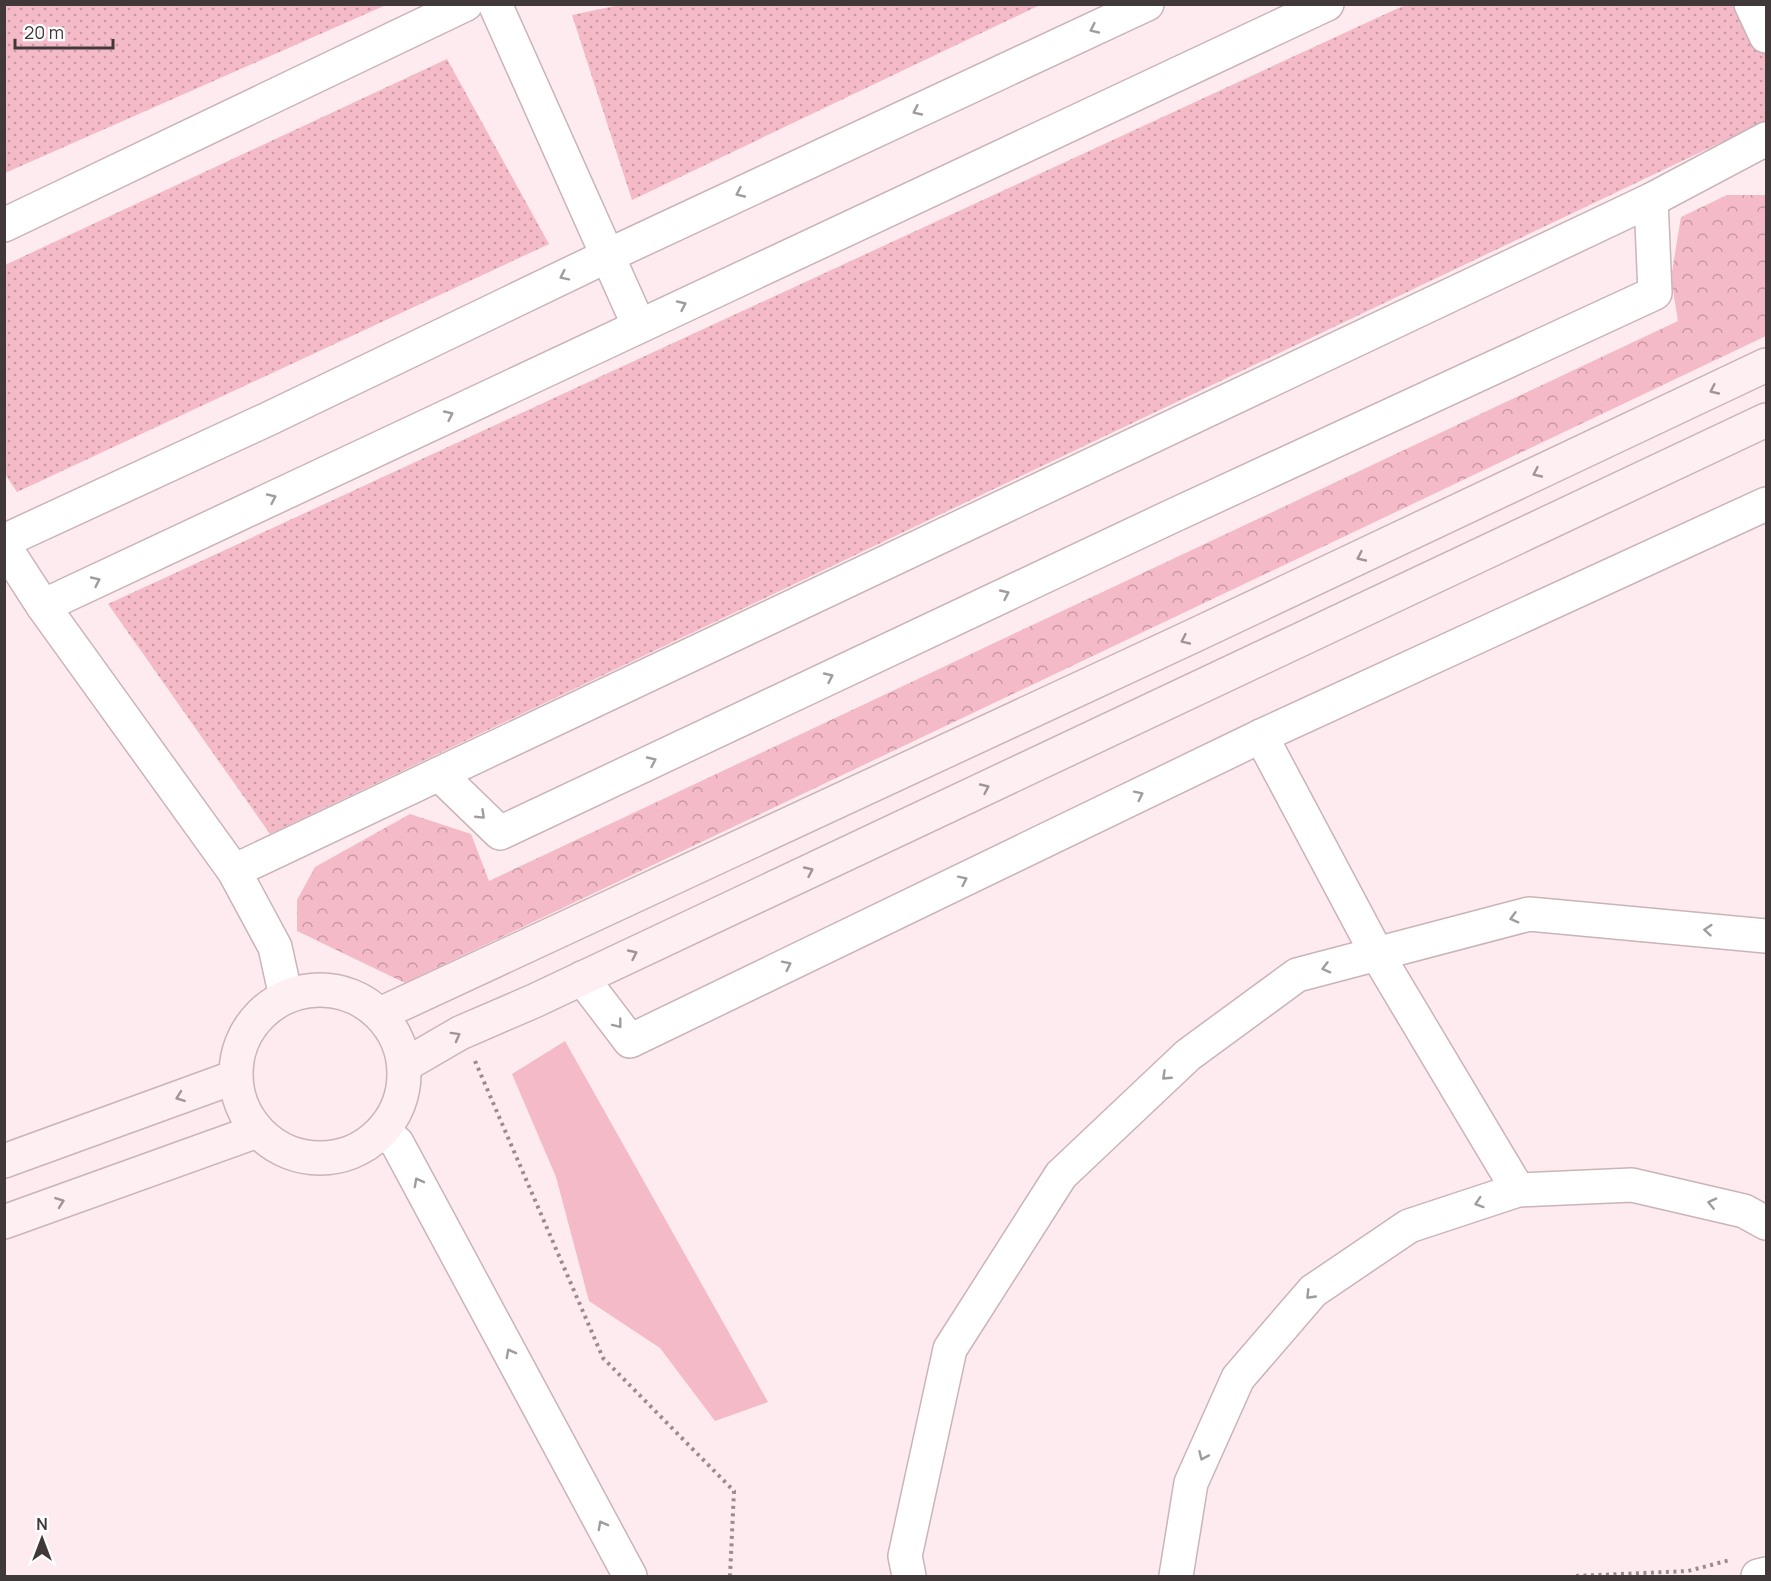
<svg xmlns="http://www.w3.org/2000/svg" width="1771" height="1581" viewBox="0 0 1771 1581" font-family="Manrope,sans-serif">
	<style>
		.grass { fill: url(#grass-dots) }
		.park { fill: url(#park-crowns) }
		.pitch { fill: #f5bac7 }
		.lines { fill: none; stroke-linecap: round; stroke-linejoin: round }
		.street-casing { stroke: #cab4b8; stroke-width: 36 }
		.secondary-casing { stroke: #cab4b8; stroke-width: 36 }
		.path { stroke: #998b8e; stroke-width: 4; stroke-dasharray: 3 4.5; stroke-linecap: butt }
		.street { stroke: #fff; stroke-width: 33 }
		.secondary { stroke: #fdeff2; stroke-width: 33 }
		.oneway { stroke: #a09c9c }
		.oneway2 { stroke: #9f9496 }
	</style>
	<defs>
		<pattern id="grass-dots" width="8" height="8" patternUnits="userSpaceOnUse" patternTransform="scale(1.5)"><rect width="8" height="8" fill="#f5bac7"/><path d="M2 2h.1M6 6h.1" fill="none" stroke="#c898a3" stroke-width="1.8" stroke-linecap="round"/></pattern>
		<pattern id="park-crowns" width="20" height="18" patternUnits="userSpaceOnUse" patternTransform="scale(1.5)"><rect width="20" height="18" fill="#f5bac7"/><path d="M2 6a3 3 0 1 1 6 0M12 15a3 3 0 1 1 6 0" fill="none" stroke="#c898a3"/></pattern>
	</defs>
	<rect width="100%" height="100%" fill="#feebef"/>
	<g class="grass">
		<polygon points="5,4 386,4 386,5 5,173"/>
		<polygon points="624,4 1040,4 1040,5 632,200 572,15"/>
		<polygon points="1405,5 1766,5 1766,121 270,834 108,604"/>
		<polygon points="447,59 549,244 17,492 5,474 5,265"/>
	</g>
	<polygon class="park" points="1727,195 1766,195 1766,336 405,983 297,931 297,900 315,867 410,814 471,834 489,881 1678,321 1671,278 1681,217"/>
	<polygon class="pitch" points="565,1041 768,1402 715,1421 660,1348 589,1301 556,1177 512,1074"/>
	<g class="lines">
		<defs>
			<g id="street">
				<polyline points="495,4 639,326"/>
				<polyline points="1751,4 1766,36"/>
				<polyline points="4,225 466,4"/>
				<polyline points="4,541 268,419 609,255 1147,4"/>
				<polyline points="4,546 43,606 234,871 275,947 286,997"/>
				<polyline points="43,606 1327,4"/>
				<polyline points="1261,736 1377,954 1518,1190"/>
				<polyline points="439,774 500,833 1168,518 1655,293 1651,200"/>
				<polyline points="234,871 1651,200 1766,139"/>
				<polyline points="582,978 630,1041 1261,736 1766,504"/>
				<polyline points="384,1132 397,1143 630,1576"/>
				<polyline points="909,1576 905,1556 950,1349 1061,1175 1188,1055 1297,975 1529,914 1766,936"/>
				<polyline points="1176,1576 1191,1483 1238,1378 1313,1291 1409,1226 1518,1190 1632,1185 1744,1211 1766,1223"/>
				<polyline points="1758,1576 1766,1574"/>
			</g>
			<g id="secondary">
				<circle cx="320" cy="1074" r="84"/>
				<polyline points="380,1014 1193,636 1766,365"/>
				<polyline points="405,1065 460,1033 534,1001 1766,420"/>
				<polyline points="4,1161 235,1077"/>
				<polyline points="4,1222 257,1131"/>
			</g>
		</defs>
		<use href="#street" class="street-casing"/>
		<use href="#secondary" class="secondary-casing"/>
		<g class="path">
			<polyline points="475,1061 603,1358 734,1491 730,1576"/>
			<polyline points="1576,1576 1688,1571 1730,1560"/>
		</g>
		<use href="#street" class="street"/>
		<use href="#secondary" class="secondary"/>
	</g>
	<defs><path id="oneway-chevron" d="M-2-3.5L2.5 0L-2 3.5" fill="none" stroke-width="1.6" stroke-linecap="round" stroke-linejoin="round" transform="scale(1.5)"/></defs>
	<g class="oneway">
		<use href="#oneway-chevron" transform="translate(1094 29) rotate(155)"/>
		<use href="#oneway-chevron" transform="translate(917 111) rotate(155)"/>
		<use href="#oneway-chevron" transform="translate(740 193) rotate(155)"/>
		<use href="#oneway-chevron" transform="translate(564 276) rotate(154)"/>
		<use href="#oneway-chevron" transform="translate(682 305) rotate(-25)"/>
		<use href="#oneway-chevron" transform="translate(449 415) rotate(-25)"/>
		<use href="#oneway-chevron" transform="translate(272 498) rotate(-25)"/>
		<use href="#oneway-chevron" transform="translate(96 581) rotate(-25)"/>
		<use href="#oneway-chevron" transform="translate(1005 594) rotate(-25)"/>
		<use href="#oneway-chevron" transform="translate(829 677) rotate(-25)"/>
		<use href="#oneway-chevron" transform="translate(652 761) rotate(-25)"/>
		<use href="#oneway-chevron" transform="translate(1139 795) rotate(-26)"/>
		<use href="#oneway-chevron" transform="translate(481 815) rotate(44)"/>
		<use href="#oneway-chevron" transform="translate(963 880) rotate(-26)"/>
		<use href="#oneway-chevron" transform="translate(1514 918) rotate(165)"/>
		<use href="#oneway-chevron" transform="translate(1708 930) rotate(-175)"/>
		<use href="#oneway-chevron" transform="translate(787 965) rotate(-26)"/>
		<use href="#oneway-chevron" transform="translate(1326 968) rotate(165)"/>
		<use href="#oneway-chevron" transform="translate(618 1024) rotate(52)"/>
		<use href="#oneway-chevron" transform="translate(1166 1076) rotate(137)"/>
		<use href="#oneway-chevron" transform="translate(418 1182) rotate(-118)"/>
		<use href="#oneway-chevron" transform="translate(1479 1203) rotate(162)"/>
		<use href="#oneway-chevron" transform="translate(1712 1203) rotate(-167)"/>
		<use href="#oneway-chevron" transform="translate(1310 1295) rotate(134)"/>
		<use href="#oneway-chevron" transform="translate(510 1353) rotate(-118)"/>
		<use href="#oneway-chevron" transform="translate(1203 1456) rotate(114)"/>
		<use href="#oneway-chevron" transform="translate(602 1525) rotate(-118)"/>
	</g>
	<g class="oneway2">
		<use href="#oneway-chevron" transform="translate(1714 390) rotate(155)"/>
		<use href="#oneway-chevron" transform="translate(1537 473) rotate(155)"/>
		<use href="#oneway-chevron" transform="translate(1361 557) rotate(155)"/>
		<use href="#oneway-chevron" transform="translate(1185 640) rotate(155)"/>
		<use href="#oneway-chevron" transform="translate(985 788) rotate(-25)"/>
		<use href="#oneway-chevron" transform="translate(809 871) rotate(-25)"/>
		<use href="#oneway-chevron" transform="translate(633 954) rotate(-25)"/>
		<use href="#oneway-chevron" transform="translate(456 1036) rotate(-29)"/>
		<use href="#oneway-chevron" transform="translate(180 1097) rotate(160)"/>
		<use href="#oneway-chevron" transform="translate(60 1202) rotate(-20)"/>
	</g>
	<rect width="1771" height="1581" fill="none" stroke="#41383a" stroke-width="12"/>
	<g transform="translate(42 1539)" stroke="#ffffff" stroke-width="4.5" paint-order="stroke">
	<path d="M0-4.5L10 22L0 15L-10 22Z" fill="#41383a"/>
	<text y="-9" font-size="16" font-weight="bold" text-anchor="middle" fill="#41383a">N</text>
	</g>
	<path d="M15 39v9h98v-9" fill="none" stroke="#41383a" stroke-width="3"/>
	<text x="24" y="39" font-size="18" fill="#41383a" stroke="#ffffff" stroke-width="4.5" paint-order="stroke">20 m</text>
</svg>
